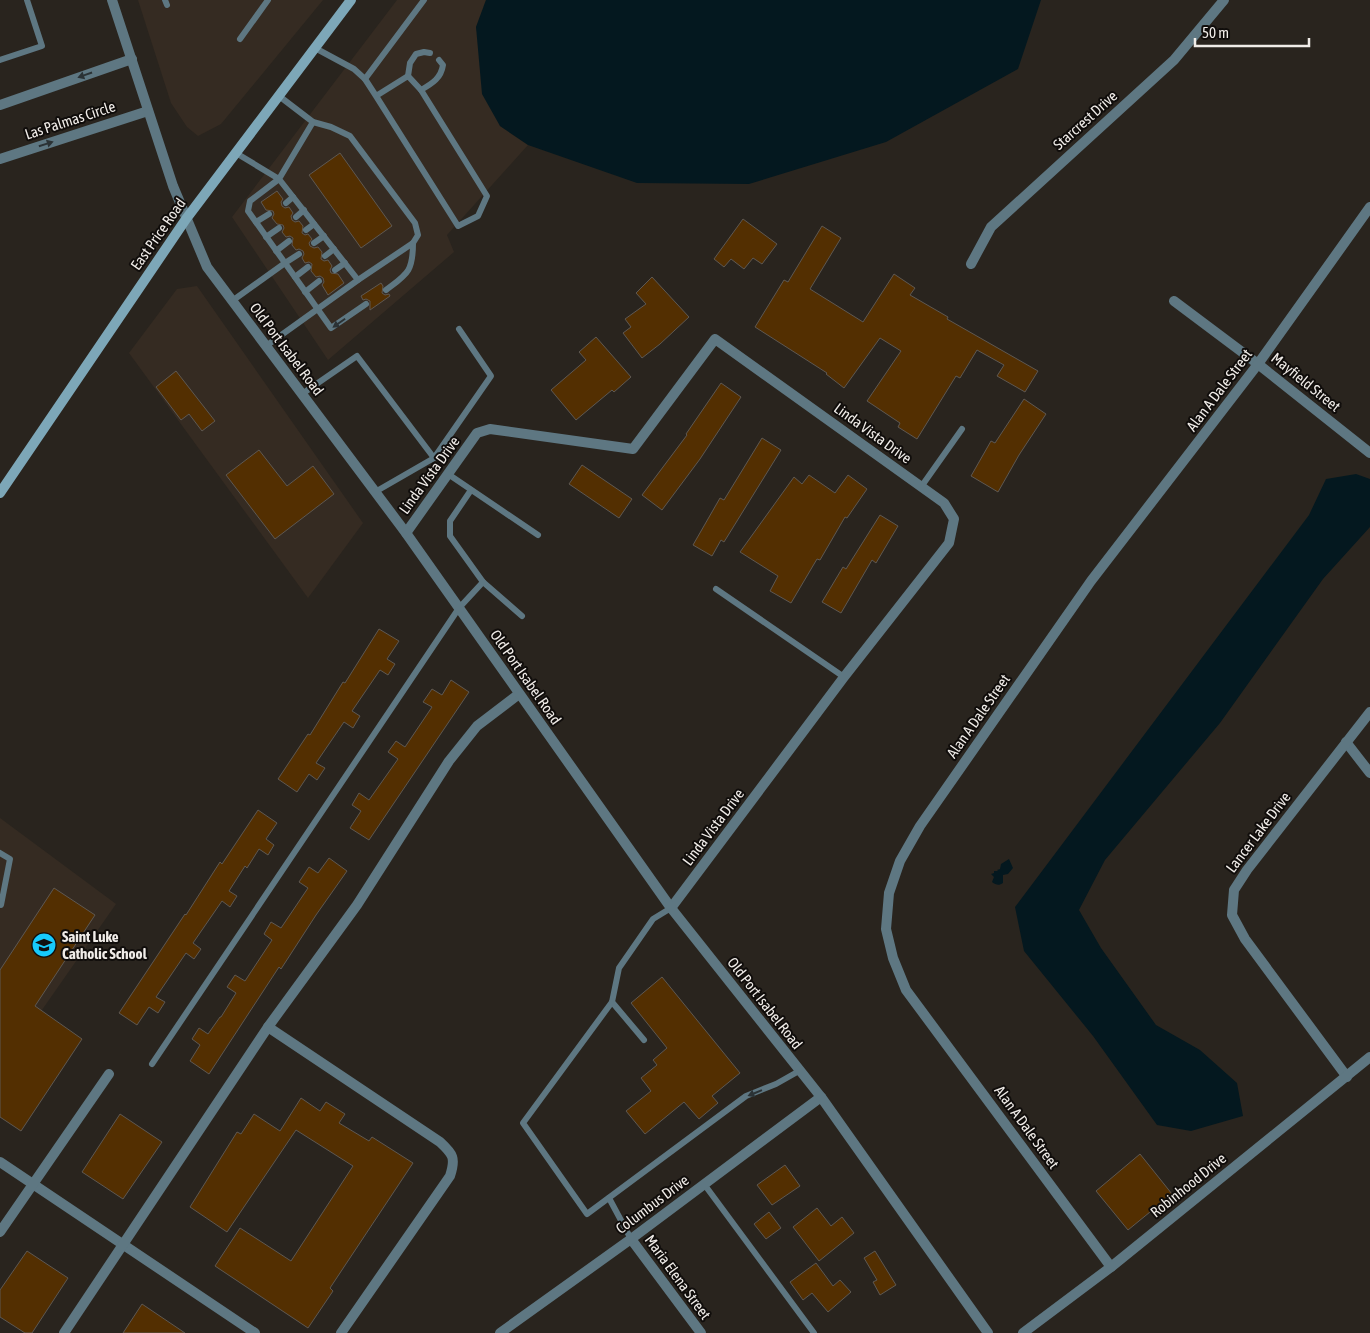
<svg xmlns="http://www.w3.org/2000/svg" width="1370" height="1333" viewBox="0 0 1370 1333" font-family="'Asap Condensed',sans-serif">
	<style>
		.built { fill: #352b22 }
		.water { fill: #04181f }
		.building { fill: #532f01; stroke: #5e5852 }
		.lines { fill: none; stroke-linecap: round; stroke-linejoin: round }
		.service { stroke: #5e7782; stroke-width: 6 }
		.minor { stroke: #5e7782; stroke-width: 10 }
		.tertiary { stroke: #5e7782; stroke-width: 10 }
		.secondary { stroke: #7da7b8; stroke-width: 10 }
		.oneway { fill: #2b3235 }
		.labels { text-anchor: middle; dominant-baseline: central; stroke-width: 4; stroke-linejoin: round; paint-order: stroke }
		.street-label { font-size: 15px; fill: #f0ece8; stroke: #100d0b }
		.poi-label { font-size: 15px; font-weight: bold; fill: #f0ece8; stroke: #100d0b; text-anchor: start }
	</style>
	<rect width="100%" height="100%" fill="#29241e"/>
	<g class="built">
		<polygon points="138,0 323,0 221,124 198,136 187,127 171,103"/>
		<polygon points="397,0 486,0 476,27 500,126 528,145 447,235 454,252 328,360 232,217"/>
		<polygon points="197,286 363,523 308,598 129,353 177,289"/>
		<polygon points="0,818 116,904 0,1070"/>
	</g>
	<g class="water">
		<polygon points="486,0 1041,0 1018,69 886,142 749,184 637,183 528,145 500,126 482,94 476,27"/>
		<polygon points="1356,474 1370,479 1370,527 1323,579 1220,723 1105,860 1079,910 1101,948 1156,1025 1200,1050 1237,1083 1243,1116 1191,1131 1157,1125 1093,1036 1024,951 1015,907 1309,515 1326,479"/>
		<path d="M1009 859 1013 868 1008 874 1003 875V883C999 886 996 885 992 882L994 877 991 874 994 873V871H998L997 870 1000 869 1001 864Z"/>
	</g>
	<g class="building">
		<polygon points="340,153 392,226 361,248 309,175"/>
		<polygon points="277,191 283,199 281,202 282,206 285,208 289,207 293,213 291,216 292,220 295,222 299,221 303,226 302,233 305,235 308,234 312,239 309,243 310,246 314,248 318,247 322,252 321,259 324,261 328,260 332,266 330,270 331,273 338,274 344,283 328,295 322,285 324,282 323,278 320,276 316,277 311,271 312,264 309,262 305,263 302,258 304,254 303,251 299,249 296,250 292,245 293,238 290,236 286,237 282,232 284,228 283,225 277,224 272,218 274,214 273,211 266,210 261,202"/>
		<polygon points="743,219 777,244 762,264 753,258 744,269 731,259 724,267 714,259"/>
		<polygon points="822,226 841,238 810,289 863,322 894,274 915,288 910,295 948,317 947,319 1038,371 1025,392 997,376 1004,365 977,350 960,378 956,376 917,439 898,427 900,423 867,401 901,351 880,338 844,388 826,374 827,373 755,327 784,280 788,282"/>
		<polygon points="652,277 689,317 660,344 642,358 623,333 631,327 625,319 646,304 636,293"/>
		<polygon points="381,283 383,286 382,293 385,295 389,294 390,296 370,310 370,301 366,299 363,300 361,296"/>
		<polygon points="596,337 631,377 614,392 612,390 576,420 551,390 586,360 579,352"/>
		<polygon points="176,371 215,421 202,431 189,414 181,420 156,387"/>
		<polygon points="721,383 741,397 700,459 662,510 642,495 687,435 686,434"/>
		<polygon points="1024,399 1046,414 1019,455 998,492 971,476 991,441 995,443"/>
		<polygon points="762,438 781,450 724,542 721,540 712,556 693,545 720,498 724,500"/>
		<polygon points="259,450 287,486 313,466 334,494 275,539 226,475"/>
		<polygon points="582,465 632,499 619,518 569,484"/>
		<polygon points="809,475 835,493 848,475 867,489 847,518 845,517 820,560 817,559 791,603 770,591 778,576 740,552 794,477 802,484"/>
		<polygon points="880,515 898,526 876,563 872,560 841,613 822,602 843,567 846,569"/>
		<polygon points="379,629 399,641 387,659 395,664 388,675 380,670 352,711 360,716 353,728 344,722 316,763 325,768 317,780 309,774 297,792 278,779 308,734 310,735 343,682 345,683"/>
		<polygon points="451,680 469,692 369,840 350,828 361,811 352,805 359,793 369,800 398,759 388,752 396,741 405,747 432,707 423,702 432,689 442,695"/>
		<polygon points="258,810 277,823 266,839 274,845 268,855 259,849 247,868 245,866 229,891 237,896 230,907 222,901 193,943 201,949 194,959 186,953 156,997 165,1002 158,1013 149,1007 137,1025 119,1013 185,914 186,915 220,862 222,864"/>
		<polygon points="329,858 347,871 316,915 281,969 279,967 209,1074 190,1061 200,1045 192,1039 199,1028 208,1034 220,1017 221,1017 236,993 227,987 235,975 245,981 272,940 264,934 271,922 281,928 308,888 299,882 309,867 318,873"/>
		<polygon points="54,888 95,915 35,1006 82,1039 21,1131 0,1117 0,970"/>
		<polygon points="662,977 740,1073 712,1096 718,1103 699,1119 684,1102 645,1134 626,1111 651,1091 641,1078 657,1065 653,1060 667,1048 631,1003"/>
		<polygon points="301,1098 320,1111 326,1102 345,1114 339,1123 369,1141 372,1137 413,1163 330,1288 333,1291 308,1328 215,1266 240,1228 291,1261 353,1166 296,1130 227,1232 190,1207 237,1132 241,1134 254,1114 280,1131"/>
		<polygon points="120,1114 162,1142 123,1199 82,1172"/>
		<polygon points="1140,1154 1172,1194 1128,1230 1096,1191"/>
		<polygon points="785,1165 800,1186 772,1205 757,1185"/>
		<polygon points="817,1208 831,1226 842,1217 854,1233 819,1261 793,1227"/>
		<polygon points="769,1212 781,1228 766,1239 754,1224"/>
		<polygon points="27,1251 68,1278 32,1333 25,1333 0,1317 0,1290"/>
		<polygon points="875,1251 896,1285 880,1295 873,1282 877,1280 864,1258"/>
		<polygon points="816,1263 833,1286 840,1280 851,1292 828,1312 812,1293 803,1300 790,1282"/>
		<polygon points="142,1304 185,1333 123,1333"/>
	</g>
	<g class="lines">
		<g class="service">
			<polyline points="165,0 167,5"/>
			<polyline points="240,39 268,0"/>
			<polyline points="315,48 354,69 365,79 424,0"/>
			<polyline points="0,60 42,46 27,0"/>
			<polyline points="408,76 410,63 416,54 424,52 430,53"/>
			<polyline points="365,79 376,96 458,226 478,216 487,196 421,90 408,76 376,96"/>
			<path d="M421 90C433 83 441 78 443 65L439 60"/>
			<polyline points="313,122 279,179 358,280"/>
			<polyline points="286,203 293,197"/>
			<polyline points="296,217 304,210"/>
			<polyline points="256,222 269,214"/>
			<polyline points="306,230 314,224"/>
			<polyline points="266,237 279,228"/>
			<polyline points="314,243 324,236"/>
			<polyline points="276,251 289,241"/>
			<polyline points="299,254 285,263 331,328 366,304"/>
			<polyline points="325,256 334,249"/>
			<polyline points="335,270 345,263"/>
			<polyline points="295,277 308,267"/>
			<path d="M386 290C407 274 413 272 413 243"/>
			<polyline points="305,292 319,281"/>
			<polyline points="232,301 285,263 248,211 250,201 279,179 236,153"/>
			<polyline points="266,346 358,280 413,243 418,235 415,223 350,136 331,127 313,122 279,96"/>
			<polyline points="302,394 357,356 434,458"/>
			<polyline points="448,474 538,535"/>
			<polyline points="921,487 962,429"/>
			<polyline points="471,490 450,521 450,536 483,582 522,616"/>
			<polyline points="375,492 434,458 491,376 459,329"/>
			<polyline points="716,589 844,677"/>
			<polyline points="0,853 10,859 1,905"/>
			<polyline points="612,1002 523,1123 587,1214 746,1096 776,1084 799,1071"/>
			<polyline points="644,1040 612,1002 619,968 653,919 671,908"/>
			<polyline points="152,1064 459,608 483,582"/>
			<polyline points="704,1184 814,1333"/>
			<polyline points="609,1198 631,1239"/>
		</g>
		<g class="minor">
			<polyline points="0,105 132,59"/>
			<polyline points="0,159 148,111"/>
			<polyline points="971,264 991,227 1174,60 1224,0"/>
			<polyline points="1174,301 1258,364 1370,453"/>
			<polyline points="406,533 477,433 490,429 633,449 715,339 944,503 954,519 949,543 844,677 671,908"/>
			<polyline points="1346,742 1370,773"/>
			<path d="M268 1027 440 1142C453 1154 456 1158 450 1176L341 1333"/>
			<polyline points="1347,1077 1245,939 1232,915 1234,890 1247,870 1370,712"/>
			<polyline points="0,1162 255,1333"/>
			<polyline points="0,1232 109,1074"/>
			<polyline points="631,1239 701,1333"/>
			<polyline points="1111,1267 906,990 893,958 886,929 889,893 900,861 920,826 1091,581 1258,364 1370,207"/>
			<polyline points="64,1333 268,1027 357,905 449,761 477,726 519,694"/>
			<polyline points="500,1333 631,1239 821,1097"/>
		</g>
		<g class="tertiary">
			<polyline points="112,0 173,186 207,267 406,533 671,908 821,1097 988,1333"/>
			<polyline points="1023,1333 1111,1267 1370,1057"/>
		</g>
		<polyline class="secondary" points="0,493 186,219 351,0"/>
	</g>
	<defs><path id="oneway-solid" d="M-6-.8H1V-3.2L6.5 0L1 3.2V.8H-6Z" transform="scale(1.25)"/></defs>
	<g class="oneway">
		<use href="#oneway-solid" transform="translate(85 75) rotate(161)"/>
		<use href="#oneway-solid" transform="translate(46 144) rotate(-18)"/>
		<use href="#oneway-solid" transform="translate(339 323) rotate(145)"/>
		<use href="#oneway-solid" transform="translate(755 1093) rotate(158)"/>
	</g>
	<defs>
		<symbol id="school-disc" viewBox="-11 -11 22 22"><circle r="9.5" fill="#17cafb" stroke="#100d0b"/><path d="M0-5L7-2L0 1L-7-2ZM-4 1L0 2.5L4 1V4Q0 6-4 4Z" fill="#111"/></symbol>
	</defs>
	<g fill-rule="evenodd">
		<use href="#school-disc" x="30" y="931" width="28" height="28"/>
	</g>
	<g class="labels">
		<g class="street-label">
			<text transform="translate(70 120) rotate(-18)">Las Palmas Circle</text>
			<text transform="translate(1085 120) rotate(-42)">Starcrest Drive</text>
			<text transform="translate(158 234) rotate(-55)">East Price Road</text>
			<text transform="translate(287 349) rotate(53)">Old Port Isabel Road</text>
			<text transform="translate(1306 382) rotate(39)">Mayfield Street</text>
			<text transform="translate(1219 390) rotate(-53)">Alan A Dale Street</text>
			<text transform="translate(873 433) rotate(36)">Linda Vista Drive</text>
			<text transform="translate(429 475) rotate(-54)">Linda Vista Drive</text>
			<text transform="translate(526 677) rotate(55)">Old Port Isabel Road</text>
			<text transform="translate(978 716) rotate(-55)">Alan A Dale Street</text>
			<text transform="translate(713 827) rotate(-53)">Linda Vista Drive</text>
			<text transform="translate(1258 832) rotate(-53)">Lancer Lake Drive</text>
			<text transform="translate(765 1003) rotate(52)">Old Port Isabel Road</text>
			<text transform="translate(1027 1127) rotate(54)">Alan A Dale Street</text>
			<text transform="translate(1188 1185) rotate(-39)">Robinhood Drive</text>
			<text transform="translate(652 1204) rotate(-37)">Columbus Drive</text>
			<text transform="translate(678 1277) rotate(54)">Maria Elena Street</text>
		</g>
		<g class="poi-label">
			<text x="62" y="936">Saint Luke<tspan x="62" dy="17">Catholic School</tspan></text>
		</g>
	</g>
	<path d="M1195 38v8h114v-8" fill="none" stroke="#f0ece8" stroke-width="2.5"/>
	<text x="1202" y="38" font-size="15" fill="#f0ece8" stroke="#100d0b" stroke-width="4" paint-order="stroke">50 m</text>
</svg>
